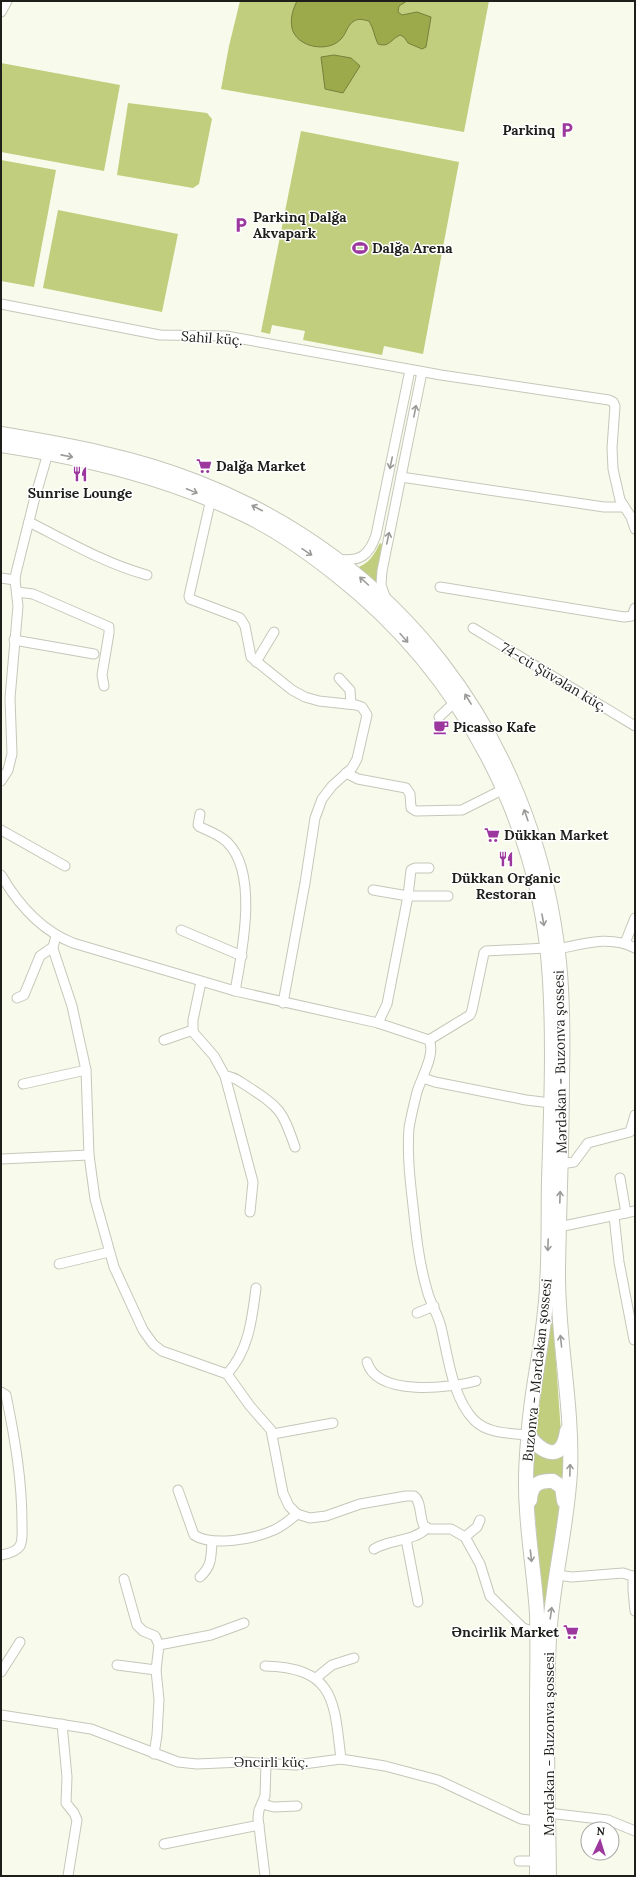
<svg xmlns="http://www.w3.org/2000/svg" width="636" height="1877" viewBox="0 0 636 1877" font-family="Lora,serif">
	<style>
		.green { fill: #c0ce7d }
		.water { fill: #9caa4b; stroke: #76803c }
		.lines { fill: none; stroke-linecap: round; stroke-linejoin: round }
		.minor-casing { stroke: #c4c8b9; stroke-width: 11 }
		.primary-casing { stroke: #c4c8b9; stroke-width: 16 }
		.minor { stroke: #fff; stroke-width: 9 }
		.primary { stroke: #fff; stroke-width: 14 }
		.oneway { stroke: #9a9a98 }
		.labels { text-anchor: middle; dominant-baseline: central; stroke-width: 3; stroke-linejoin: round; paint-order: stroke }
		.poi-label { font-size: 14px; font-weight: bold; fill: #1e1f1a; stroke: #fff; text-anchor: start }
		.street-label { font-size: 14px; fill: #1e1f1a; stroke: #fff }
	</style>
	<rect width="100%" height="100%" fill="#f8fbec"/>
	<g class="green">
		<polygon points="240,1 489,1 464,132 221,89 229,46"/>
		<polygon points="1,63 120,85 104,171 1,152"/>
		<polygon points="128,103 207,113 212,119 199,184 193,188 117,175"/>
		<polygon points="301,131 459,162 423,354 384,346 382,355 303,340 305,331 272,325 270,334 261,332"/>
		<polygon points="1,160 56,170 34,287 1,281"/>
		<polygon points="58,210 178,234 162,312 43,288"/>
		<path d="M380 543 382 544 376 585 356 568C369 564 374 555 380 543Z"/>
		<polygon points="552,1307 561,1433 560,1440 551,1446 537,1438 536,1431"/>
		<path d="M532 1448C543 1460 552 1455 566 1450L564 1486 530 1484Z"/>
		<polygon points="550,1487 557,1490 561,1502 544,1621 534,1503 539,1490"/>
	</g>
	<g class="water">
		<path d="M297 1H407L399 6 398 12 402 15 417 12 431 17 426 47 422 49 408 43 404 37 400 35C391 39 389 48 378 44 374 36 374 29 369 21 364 20 359 18 354 21 347 25 346 35 340 40 327 53 296 47 292 28 290 18 293 9 297 1Z"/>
		<polygon points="334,55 351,58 360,66 343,93 325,89 321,57"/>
	</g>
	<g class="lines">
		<defs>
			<g id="minor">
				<polyline points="1,12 7,1"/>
				<polyline points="1,304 160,335 226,336 441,375 609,400 613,402 615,406 612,448 613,469 620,500 631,517 635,529"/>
				<polyline points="401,477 604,507 624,507"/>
				<polyline points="211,499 189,596 190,599 240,618 245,626 251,657 292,690 305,697 319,701 356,705 362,707 367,715 357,759 352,768 332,786 322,799 315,818 305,883 283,1003"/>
				<path d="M29 522C67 541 106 564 147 575"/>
				<path d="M337 559C360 562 369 556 376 535L410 370"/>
				<polyline points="1,578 15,580"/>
				<polyline points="440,587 624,617 632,616 635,608"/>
				<polyline points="17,592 33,594 109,627 109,633 102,675 104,686"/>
				<polyline points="386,599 381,585 382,571 422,372"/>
				<polyline points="473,628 635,726"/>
				<polyline points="14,640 94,654"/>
				<polyline points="256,662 274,632"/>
				<polyline points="339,678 350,690 351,704"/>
				<polyline points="439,717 455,702"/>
				<polyline points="346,773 358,779 406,788 410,794 411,808 416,811 462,810 504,789"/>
				<polyline points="1,781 8,770 12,754 10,698 18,606 15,580 16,573 34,501 48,453"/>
				<path d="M200 814 198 825 200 827C209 831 220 835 227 842 259 873 242 952 235 991"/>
				<polyline points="1,830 65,866"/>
				<path d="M1 875C18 904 40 930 73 943L235 991 378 1023 429 1040C436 1054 421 1078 417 1092 414 1104 411 1116 409 1128 407 1154 410 1180 413 1206 416 1234 419 1263 427 1290 430 1303 438 1314 441 1327 448 1356 452 1397 474 1420 488 1434 509 1433 528 1435"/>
				<polyline points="373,890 408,896 448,896"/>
				<polyline points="181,930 242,956"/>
				<path d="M56 936 53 947 54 952 72 1006 86 1070 89 1155 95 1199 114 1267 143 1330 153 1344 162 1351 227 1374 250 1406 271 1430 283 1493 289 1506 297 1514 310 1518 326 1516 360 1504 406 1496H414C422 1502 419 1517 424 1526L430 1529H451L465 1537 480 1564 490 1596 523 1628 537 1633"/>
				<polyline points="625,943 635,918"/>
				<path d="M558 949C584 944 610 935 635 948"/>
				<polyline points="201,982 193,1020 193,1032 214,1056 225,1076 253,1182 250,1212"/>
				<polyline points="17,998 24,995 40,956 53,947"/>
				<polyline points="378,1023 387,1004 408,896 411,870 415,868 429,868"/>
				<polyline points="164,1040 193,1030"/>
				<polyline points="429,1040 470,1015 472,1010 484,953 486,951 547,948"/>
				<path d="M225 1076C234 1076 240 1082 247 1086 280 1108 282 1109 295 1147"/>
				<polyline points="423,1078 435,1082 526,1100 551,1103"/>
				<polyline points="23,1084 86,1070"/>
				<polyline points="1,1159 89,1155"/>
				<polyline points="561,1164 574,1162 588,1143 630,1132 635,1115"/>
				<polyline points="620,1178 626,1213"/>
				<polyline points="614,1216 619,1262 634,1340"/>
				<polyline points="559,1227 635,1211"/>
				<polyline points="59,1264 109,1252"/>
				<polyline points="417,1313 434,1306"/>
				<path d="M367 1362C377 1397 450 1388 476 1381"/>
				<path d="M227 1374C249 1350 252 1319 256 1288"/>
				<path d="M1 1392 6 1395C15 1439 22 1480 22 1524 22 1531 23 1540 20 1546 16 1552 7 1554 1 1555"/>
				<polyline points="273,1434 333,1423"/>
				<path d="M178 1490 194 1535C213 1547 254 1539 274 1530 283 1526 290 1520 297 1514"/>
				<polyline points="465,1537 477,1527 480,1520"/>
				<polyline points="406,1539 418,1602"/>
				<path d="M374 1549C390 1539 413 1542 427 1528"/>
				<polyline points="557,1575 572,1577 623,1573 635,1577"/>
				<polyline points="633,1576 633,1590 635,1611"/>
				<path d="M200 1577C212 1566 211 1557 212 1541"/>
				<polyline points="124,1579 137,1625 143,1631 155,1636 159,1645 156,1670 159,1700 157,1735 154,1754"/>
				<polyline points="159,1645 211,1635 244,1623"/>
				<polyline points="117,1665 156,1670"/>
				<path d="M265 1666C336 1668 334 1702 341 1759"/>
				<polyline points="1,1672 20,1642"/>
				<polyline points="316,1678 332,1665 354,1658"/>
				<polyline points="1,1715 91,1729 178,1762 197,1764 242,1762 296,1765 341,1759 385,1766 438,1780 521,1819 537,1821"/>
				<polyline points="62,1724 67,1777 66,1803 74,1813 77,1820 68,1876"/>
				<polyline points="262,1804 274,1807 297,1806"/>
				<polyline points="548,1813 608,1820 635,1831"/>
				<polyline points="164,1844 259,1825"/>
				<polyline points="519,1861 537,1861"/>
				<polyline points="265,1876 258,1818 259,1810 265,1796 266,1764"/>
			</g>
			<g id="primary">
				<path d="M1 434C68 445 134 457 197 482 398 560 529 733 557 945 563 988 563 1033 562 1077 562 1141 559 1206 558 1270 557 1338 573 1405 570 1472 567 1528 552 1583 549 1638 545 1717 548 1797 549 1876"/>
				<path d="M1 445C85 458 166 477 243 514 277 530 308 552 338 576 462 674 541 822 550 980 554 1047 551 1114 549 1181 548 1224 550 1268 545 1311 541 1354 530 1397 528 1441 526 1464 525 1487 527 1510 529 1545 535 1580 537 1614 538 1646 537 1678 537 1710 537 1766 537 1821 537 1876"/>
				<path d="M528 1435C543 1454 562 1463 567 1431"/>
				<path d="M530 1500C531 1485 538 1480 553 1481L562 1487 564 1501"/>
			</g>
		</defs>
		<use href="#minor" class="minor-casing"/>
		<use href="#primary" class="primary-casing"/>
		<use href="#minor" class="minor"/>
		<use href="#primary" class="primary"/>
	</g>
	<defs><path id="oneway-shaft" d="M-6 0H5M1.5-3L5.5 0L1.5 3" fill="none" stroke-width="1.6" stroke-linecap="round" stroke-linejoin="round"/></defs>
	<g class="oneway">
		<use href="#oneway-shaft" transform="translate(415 411) rotate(-79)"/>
		<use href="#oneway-shaft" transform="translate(67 456) rotate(11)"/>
		<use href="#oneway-shaft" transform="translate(391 463) rotate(102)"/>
		<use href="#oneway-shaft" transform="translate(192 491) rotate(22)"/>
		<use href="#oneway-shaft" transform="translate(257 508) rotate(-153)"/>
		<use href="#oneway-shaft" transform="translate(388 538) rotate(-78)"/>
		<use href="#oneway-shaft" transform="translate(307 552) rotate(34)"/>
		<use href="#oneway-shaft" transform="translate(364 581) rotate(-138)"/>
		<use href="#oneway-shaft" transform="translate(404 638) rotate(48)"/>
		<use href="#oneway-shaft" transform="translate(468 699) rotate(-122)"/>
		<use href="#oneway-shaft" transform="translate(526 815) rotate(-109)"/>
		<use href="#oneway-shaft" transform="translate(543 920) rotate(80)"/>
		<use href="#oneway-shaft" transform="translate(560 1197) rotate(-88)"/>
		<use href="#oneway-shaft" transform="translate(548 1245) rotate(92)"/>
		<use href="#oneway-shaft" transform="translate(561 1341) rotate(-96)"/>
		<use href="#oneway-shaft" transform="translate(570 1470) rotate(-88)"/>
		<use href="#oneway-shaft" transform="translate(531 1556) rotate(83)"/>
		<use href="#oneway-shaft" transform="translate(551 1613) rotate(-82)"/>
	</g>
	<defs>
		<symbol id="parking-bare" viewBox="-9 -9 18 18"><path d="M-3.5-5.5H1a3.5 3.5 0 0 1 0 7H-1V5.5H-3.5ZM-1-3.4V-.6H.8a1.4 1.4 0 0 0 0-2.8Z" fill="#9b379d" stroke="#fff" stroke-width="2.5" paint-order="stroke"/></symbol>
		<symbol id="stadium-bare" viewBox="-9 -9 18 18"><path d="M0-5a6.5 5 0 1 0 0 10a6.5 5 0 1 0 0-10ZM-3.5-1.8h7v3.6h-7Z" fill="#9b379d" stroke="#fff" stroke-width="2.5" paint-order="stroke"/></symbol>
		<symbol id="supermarket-bare" viewBox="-9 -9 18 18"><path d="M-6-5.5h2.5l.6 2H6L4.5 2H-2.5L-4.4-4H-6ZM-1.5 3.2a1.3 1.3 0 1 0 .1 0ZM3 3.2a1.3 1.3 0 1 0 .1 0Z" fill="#9b379d" stroke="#fff" stroke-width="2.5" paint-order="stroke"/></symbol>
		<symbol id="restaurant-bare" viewBox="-9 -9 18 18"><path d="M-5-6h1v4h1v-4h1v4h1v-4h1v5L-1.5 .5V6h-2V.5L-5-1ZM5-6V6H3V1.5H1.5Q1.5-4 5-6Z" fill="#9b379d" stroke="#fff" stroke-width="2.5" paint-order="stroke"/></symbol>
		<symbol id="cafe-bare" viewBox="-9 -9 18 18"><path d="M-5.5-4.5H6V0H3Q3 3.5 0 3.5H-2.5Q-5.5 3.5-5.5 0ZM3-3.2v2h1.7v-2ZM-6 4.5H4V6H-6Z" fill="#9b379d" stroke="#fff" stroke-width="2.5" paint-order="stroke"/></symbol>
	</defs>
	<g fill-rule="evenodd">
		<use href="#parking-bare" x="556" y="119" width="22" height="22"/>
		<use href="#parking-bare" x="230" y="214" width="22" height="22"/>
		<use href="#stadium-bare" x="349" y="237" width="22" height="22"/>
		<use href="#supermarket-bare" x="193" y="455" width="22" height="22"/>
		<use href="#restaurant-bare" x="69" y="463" width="22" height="22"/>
		<use href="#cafe-bare" x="430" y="716" width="22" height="22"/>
		<use href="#supermarket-bare" x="481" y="824" width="22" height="22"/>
		<use href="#restaurant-bare" x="495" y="848" width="22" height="22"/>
		<use href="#supermarket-bare" x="560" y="1621" width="22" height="22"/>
	</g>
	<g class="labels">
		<g class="poi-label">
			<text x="555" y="130" text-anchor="end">Parkinq</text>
			<text x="253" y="217">Parkinq Dalğa<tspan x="253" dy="16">Akvapark</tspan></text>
			<text x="372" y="248">Dalğa Arena</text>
			<text x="216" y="466">Dalğa Market</text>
			<text x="80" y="493" text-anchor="middle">Sunrise Lounge</text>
			<text x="453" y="727">Picasso Kafe</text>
			<text x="504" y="835">Dükkan Market</text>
			<text x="506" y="878" text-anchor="middle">Dükkan Organic<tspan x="506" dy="16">Restoran</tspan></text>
			<text x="559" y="1632" text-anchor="end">Əncirlik Market</text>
		</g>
		<g class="street-label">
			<text transform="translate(212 338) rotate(4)">Sahil küç.</text>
			<text transform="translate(554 677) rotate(31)">74-cü Şüvəlan küç.</text>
			<text transform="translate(560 1062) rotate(-91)">Mərdəkan - Buzonva şossesi</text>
			<text transform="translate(537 1370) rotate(-84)">Buzonva - Mərdəkan şossesi</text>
			<text transform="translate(549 1744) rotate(-90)">Mərdəkan - Buzonva şossesi</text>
			<text x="271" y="1762">Əncirli küç.</text>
		</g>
	</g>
	<rect width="636" height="1877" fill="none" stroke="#1e1f1a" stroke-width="4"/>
	<g transform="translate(600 1841) rotate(4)"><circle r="19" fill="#ffffff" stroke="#a5a5a3"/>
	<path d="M0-3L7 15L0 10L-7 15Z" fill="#9b379d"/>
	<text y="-6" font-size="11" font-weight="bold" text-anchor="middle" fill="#1e1f1a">N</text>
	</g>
</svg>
